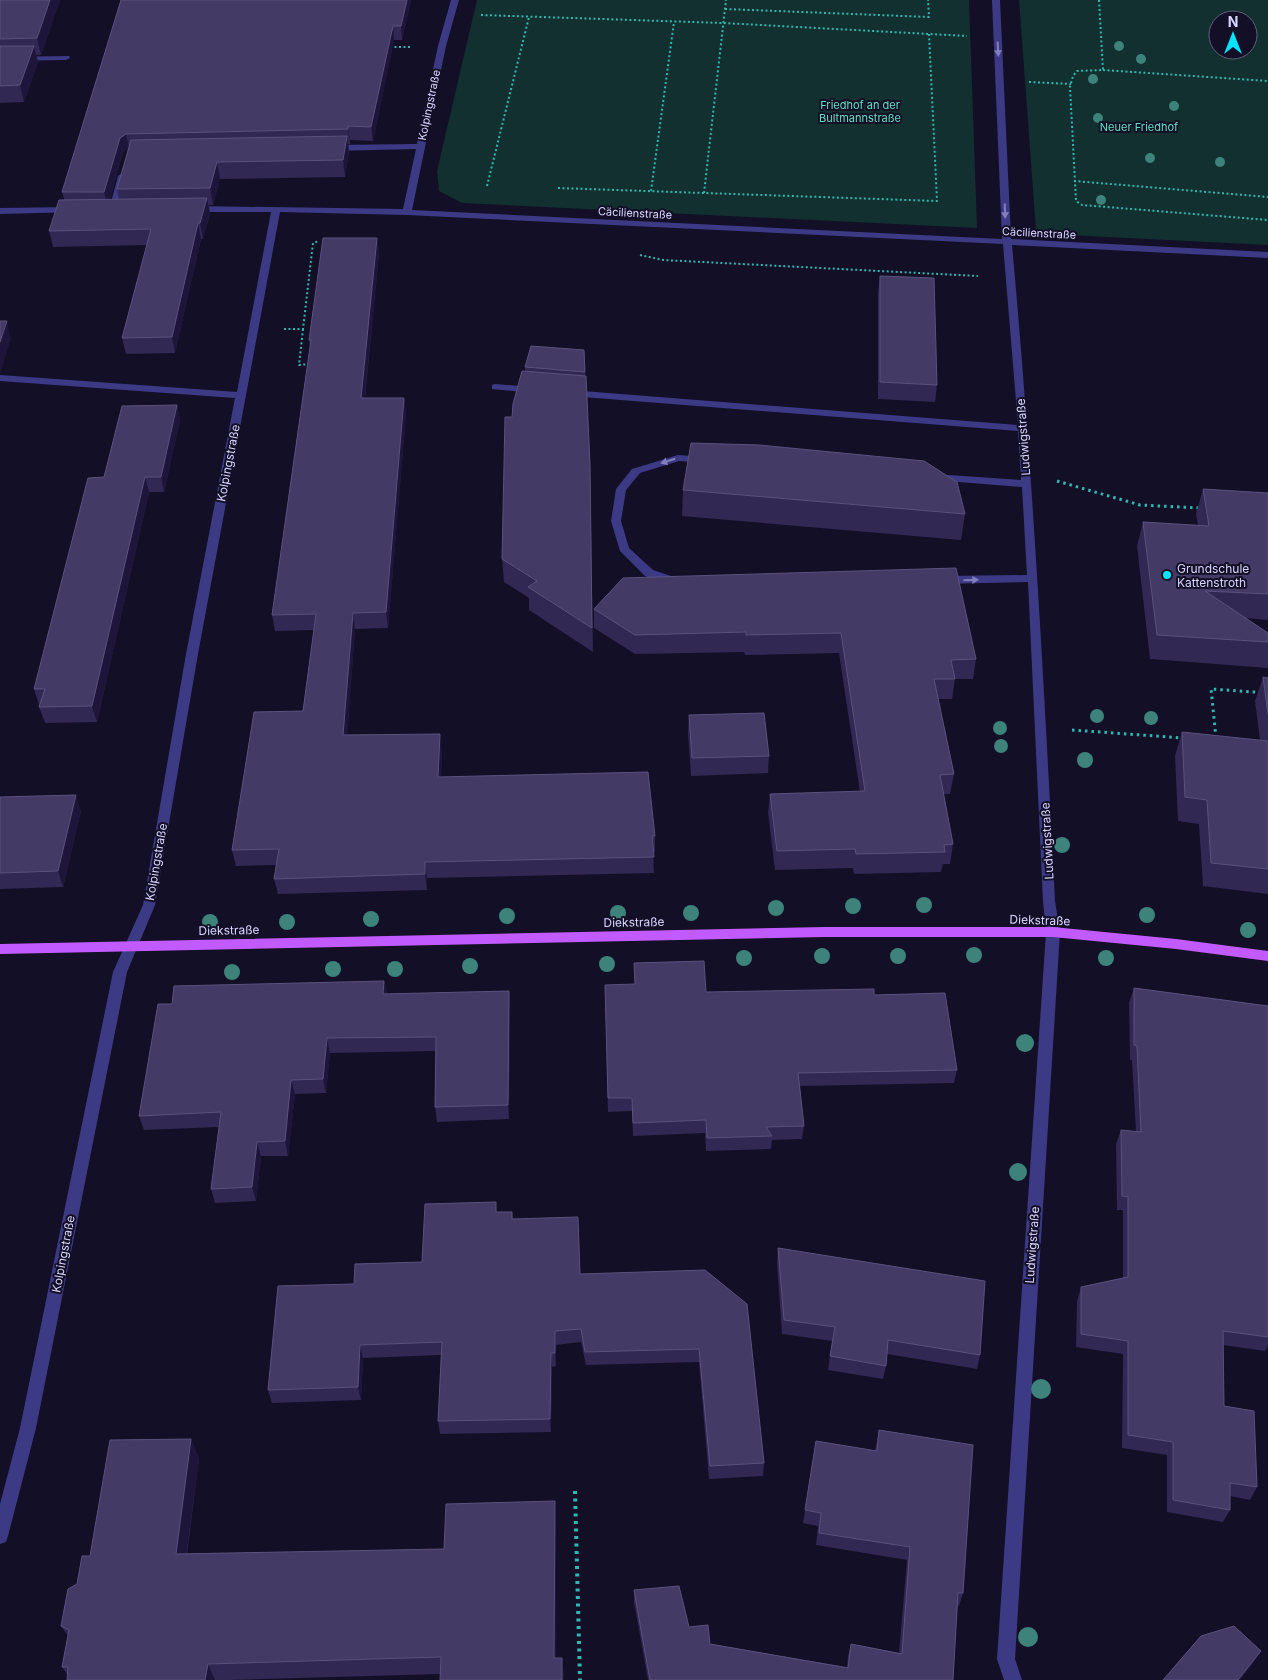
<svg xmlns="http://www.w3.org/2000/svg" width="1268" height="1680" viewBox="0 0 1268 1680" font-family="Inter,sans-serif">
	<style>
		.green { fill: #12302f; fill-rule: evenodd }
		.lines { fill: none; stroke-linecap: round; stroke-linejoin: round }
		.path-far2 { stroke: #2fb8b0; stroke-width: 2; stroke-dasharray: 2 2.5; stroke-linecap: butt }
		.path-far1 { stroke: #2fb8b0; stroke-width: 3; stroke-dasharray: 2.5 4; stroke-linecap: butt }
		.path { stroke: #2fb8b0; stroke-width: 4; stroke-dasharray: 3 4.5; stroke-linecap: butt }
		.minor { fill: #3d3a85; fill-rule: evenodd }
		.major { fill: #c25bff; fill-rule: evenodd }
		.tree { fill: #3d827b }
		.wall { fill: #312854; fill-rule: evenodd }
		.shaded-wall { fill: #1d163a }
		.building { fill: #433a66; stroke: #5a527e }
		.oneway { fill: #837fbc }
		.poi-dot { fill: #00e5ff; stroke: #130f26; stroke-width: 2 }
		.labels { text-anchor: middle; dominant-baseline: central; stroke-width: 4; stroke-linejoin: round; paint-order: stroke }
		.far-street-label { font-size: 11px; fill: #d9d4ff; stroke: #130f26 }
		.far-park-label { font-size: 11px; fill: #5fe0c0; stroke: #130f26 }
		.street-label { font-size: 12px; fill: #d9d4ff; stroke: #130f26 }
		.poi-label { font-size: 12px; fill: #d9d4ff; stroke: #130f26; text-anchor: start }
	</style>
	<rect width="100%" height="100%" fill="#130f26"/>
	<g class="green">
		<polygon points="477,0 969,0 977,228 462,203 439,191 437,171"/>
		<path d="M1019 0H1268V245L1047 234 1036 230ZM1218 20H1248V50H1218Z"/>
	</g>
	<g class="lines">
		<g class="path-far2">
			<polyline points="1099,0 1103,70 1077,71 1073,76 1070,87 1076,201 1082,205 1268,220"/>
			<polyline points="725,9 929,17 928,0"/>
			<polyline points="481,15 723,23 967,36"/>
			<polyline points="390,47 411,47"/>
			<polyline points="1103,70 1268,81"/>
			<polyline points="1029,82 1071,84"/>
			<polyline points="1074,181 1268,197"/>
			<polyline points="487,186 529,17"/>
			<polyline points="558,188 937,201 929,34"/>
			<polyline points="651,191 674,22"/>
			<polyline points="704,193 726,0"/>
			<polyline points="640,255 663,260 978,276"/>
			<polyline points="284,329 303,329 313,243 319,241"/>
			<polyline points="303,329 299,365 310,364"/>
		</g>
		<g class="path-far1">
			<polyline points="1057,481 1140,505 1200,508"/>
			<polyline points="1072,730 1183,738"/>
			<polyline points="1216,738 1211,689 1268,693"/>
		</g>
		<polyline class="path" points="575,1491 580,1680"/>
		<g class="minor">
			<path d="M451 0H459L446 46 412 210 1002 239 992 0H1000L1011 239 1268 252V258L1012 245C1032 463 1044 682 1055 901L1060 932 1015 1659 1022 1680H1004L997 1659 1046 932 1043 901 1028 582 941 584 936 580 941 576 1027 575 1022 487 934 480 929 477 934 474 1021 480 1018 431 570 396 565 393 570 390 1018 425 1003 244 407 215 280 212 198 654 155 905 127 972 36 1428 8 1536 6 1542 0 1544V1504L20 1428 113 972 143 905 186 654 235 398 0 381V375L237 392 271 212H194L190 209 194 206 403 209 416 149 332 151 328 148 332 145 417 144 438 46Z"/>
			<polygon points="69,56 70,58 66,60 0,61 0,57"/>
			<polygon points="122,173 126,176 117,210 113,213 110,212 109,210 118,176"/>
			<polygon points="72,207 75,208 75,212 0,214 0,208"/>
			<polygon points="495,384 532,387 537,390 532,393 492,389 492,385"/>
			<polygon points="678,455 705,457 710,460 705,463 679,461 640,473 626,490 621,521 629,548 653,570 680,579 681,582 676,586 645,576 620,551 611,521 616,489 632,469"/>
		</g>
		<polygon class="major" points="825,927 1053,927 1176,939 1268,951 1268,961 1176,949 1053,937 825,937 0,954 0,944"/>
	</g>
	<g class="tree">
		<circle cx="1119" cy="46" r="5"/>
		<circle cx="1141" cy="59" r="5"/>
		<circle cx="1093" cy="79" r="5"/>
		<circle cx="1174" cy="106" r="5"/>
		<circle cx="1098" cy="118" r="5"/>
		<circle cx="1150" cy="158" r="5"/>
		<circle cx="1220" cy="162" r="5"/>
		<circle cx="1101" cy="200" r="5"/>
		<circle cx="1097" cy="716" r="7"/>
		<circle cx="1151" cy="718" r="7"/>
		<circle cx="1000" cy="728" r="7"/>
		<circle cx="1001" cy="746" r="7"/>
		<circle cx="1085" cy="760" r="8"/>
		<circle cx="1062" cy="845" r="8"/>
		<circle cx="924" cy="905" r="8"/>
		<circle cx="853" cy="906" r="8"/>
		<circle cx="776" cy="908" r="8"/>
		<circle cx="618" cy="913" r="8"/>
		<circle cx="691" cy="913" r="8"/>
		<circle cx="1147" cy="915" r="8"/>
		<circle cx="507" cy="916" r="8"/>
		<circle cx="371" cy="919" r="8"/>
		<circle cx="210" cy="922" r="8"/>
		<circle cx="287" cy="922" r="8"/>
		<circle cx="1248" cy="930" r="8"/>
		<circle cx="974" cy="955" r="8"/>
		<circle cx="822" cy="956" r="8"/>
		<circle cx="898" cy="956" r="8"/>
		<circle cx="744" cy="958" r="8"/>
		<circle cx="1106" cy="958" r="8"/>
		<circle cx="607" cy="964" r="8"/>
		<circle cx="470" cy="966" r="8"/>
		<circle cx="333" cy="969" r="8"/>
		<circle cx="395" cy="969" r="8"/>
		<circle cx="232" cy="972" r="8"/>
		<circle cx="1025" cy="1043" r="9"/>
		<circle cx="1018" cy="1172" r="9"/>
		<circle cx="1041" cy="1389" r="10"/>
		<circle cx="1028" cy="1637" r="10"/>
	</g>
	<g class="wall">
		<polygon points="0,0 60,0 41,55 36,55 38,62 24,102 0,103"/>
		<path d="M121 0H411L402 40H394L373 141 350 140V144H348L349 152 345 177 220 179 213 205H209L210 214 203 239H201L175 353 126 354 122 338 147 245 53 247 49 231 64 199 62 192ZM129 148 117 189 119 199H110L123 152Z"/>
		<polygon points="377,238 379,253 365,398 404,398 406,414 388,628 355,629 347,735 442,750 441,777 655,836 655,852 653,852 654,873 427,878 427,890 278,894 274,879 276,865 236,866 232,850 303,711 314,630 275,631 272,615 310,346 309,340"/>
		<polygon points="880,276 937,385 935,402 878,399 878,293"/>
		<polygon points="584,350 590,464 593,652 529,610 529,598 504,582 502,559 512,417 525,371 525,367"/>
		<polygon points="177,405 180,420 164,492 149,492 97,722 45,723 39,707 40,705 39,705 34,689 104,477"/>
		<polygon points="1203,489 1268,493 1268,620 1246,618 1268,633 1268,668 1150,659 1137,546 1143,522 1198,525 1196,514"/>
		<polygon points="683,490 965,514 961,540 682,516"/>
		<polygon points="623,578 976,659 973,679 955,679 952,699 938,699 954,774 950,794 944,794 953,844 950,864 943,864 941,872 854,874 853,868 775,870 768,813 770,794 860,792 839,653 745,655 744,652 635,654 594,628 594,609"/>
		<polygon points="1263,677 1268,678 1268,894 1203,886 1199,824 1178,821 1175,756 1182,732 1260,740 1255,701"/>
		<polygon points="689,715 769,756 768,773 691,776 688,733"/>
		<polygon points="0,797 81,811 63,887 0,889"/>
		<polygon points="384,981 387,994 509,991 510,1005 509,1119 437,1122 435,1107 436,1051 330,1053 326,1093 295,1094 288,1156 261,1156 256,1201 215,1203 211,1189 219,1127 144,1130 139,1116 172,1004"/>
		<polygon points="605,985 706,992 874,995 957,1070 954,1083 800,1086 804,1126 802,1139 772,1140 771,1149 706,1151 705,1133 633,1136 632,1111 608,1112"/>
		<polygon points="1134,988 1268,1006 1268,1345 1265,1351 1223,1345 1224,1406 1257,1487 1250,1500 1230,1496 1230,1510 1223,1522 1167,1512 1167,1455 1122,1448 1123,1354 1076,1347 1077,1301 1081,1287 1123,1278 1123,1210 1117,1210 1116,1144 1121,1130 1136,1132 1132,1060 1130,1060 1129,1003"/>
		<polygon points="497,1212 512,1212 513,1219 580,1274 705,1270 764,1463 763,1476 709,1479 699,1362 586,1365 581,1342 556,1345 556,1366 552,1367 551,1432 440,1434 438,1421 441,1355 363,1358 361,1400 272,1403 268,1390 354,1284 422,1262"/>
		<polygon points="778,1248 980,1355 977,1369 887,1354 886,1366 883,1379 828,1370 832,1341 782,1334 777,1262"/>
		<polygon points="879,1430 963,1593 959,1606 957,1605 953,1680 648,1680 634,1602 634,1590 689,1627 710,1644 847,1667 848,1656 851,1644 899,1653 907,1560 816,1545 818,1526 803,1523 816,1441 875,1451"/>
		<polygon points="191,1439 199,1459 187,1554 444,1549 556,1520 556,1658 562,1658 564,1680 440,1680 440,1674 231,1680 67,1680 67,1674 62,1667 68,1636 61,1626 77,1584 90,1556"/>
	</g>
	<g class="shaded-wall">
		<polygon points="50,0 60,0 41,55 37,38"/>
		<polygon points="407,0 411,0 402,40 401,26"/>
		<polygon points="393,26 394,40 373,141 371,127"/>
		<polygon points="34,46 38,62 24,102 20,85"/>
		<polygon points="348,126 350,140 350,144 348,129"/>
		<polygon points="126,134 129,148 123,152 108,206 104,192 120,138"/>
		<polygon points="347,136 349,152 345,177 343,160"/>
		<polygon points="217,162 220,179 213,205 210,188"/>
		<polygon points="207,198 210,214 203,239 200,223"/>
		<polygon points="198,223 201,239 175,353 172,337"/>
		<polygon points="377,238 379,253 363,414 361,398"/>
		<polygon points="7,321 11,339 0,374 0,342"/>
		<polygon points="404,398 406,414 388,628 386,612"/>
		<polygon points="177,405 180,420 164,492 161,477"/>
		<polygon points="145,477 149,492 97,722 92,706"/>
		<polygon points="353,613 355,629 346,751 343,735"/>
		<polygon points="440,734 442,750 440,793 438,777"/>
		<polygon points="76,795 81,811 63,887 58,871"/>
		<polygon points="425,862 427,878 427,890 425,874"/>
		<polygon points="384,981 387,996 383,994"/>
		<polygon points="509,991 510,1005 509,1119 508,1105"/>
		<polygon points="327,1038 330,1053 326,1093 323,1079"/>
		<polygon points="291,1080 295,1094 288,1156 285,1141"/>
		<polygon points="257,1142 261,1156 256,1201 252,1187"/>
		<polygon points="555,1331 556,1345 556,1366 555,1353"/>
		<polygon points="360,1345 363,1358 361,1400 358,1387"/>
		<polygon points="551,1353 552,1367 551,1432 550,1419"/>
		<polygon points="191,1439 199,1459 184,1572 176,1554"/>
		<polygon points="555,1501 556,1520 556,1675 554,1658"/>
		<polygon points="1261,1651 1250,1668 1240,1680 1238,1680"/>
		<polygon points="562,1658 564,1675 564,1680 562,1680"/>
		<polygon points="208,1664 215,1680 205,1680"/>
	</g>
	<g class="building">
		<polygon points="0,0 50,0 37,38 0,39"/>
		<polygon points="121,0 407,0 401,26 393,26 371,127 348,126 348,129 126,134 120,138 104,192 62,192"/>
		<polygon points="0,46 34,46 20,85 0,86"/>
		<polygon points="347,136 343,160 217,162 210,188 117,189 131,140"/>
		<polygon points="207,198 200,223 198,223 172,337 122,338 151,229 49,231 59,200"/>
		<polygon points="323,238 377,238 361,398 404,398 386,612 353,613 343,735 440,734 438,777 648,772 655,836 652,836 654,857 425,862 425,874 274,879 279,849 232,850 254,712 303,711 316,614 272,615 311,340 309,340"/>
		<polygon points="880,276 934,278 937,385 880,382"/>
		<polygon points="0,321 7,321 0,342"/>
		<polygon points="531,346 584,350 585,372 525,367"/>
		<polygon points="522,371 586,376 590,464 592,628 528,587 537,581 502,559 505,417 512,417 513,404"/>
		<polygon points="177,405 161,477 145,477 92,706 39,707 45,689 34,689 88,478 104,477 122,406"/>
		<polygon points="691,443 759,445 924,461 957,482 965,514 683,490"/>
		<polygon points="1203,489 1268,493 1268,594 1205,591 1268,633 1268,642 1157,635 1143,522 1209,526"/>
		<polygon points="956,568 976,659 951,660 955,679 934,679 954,774 940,775 953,844 944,845 945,852 856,854 855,849 777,851 770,794 865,791 841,633 746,635 746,632 635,635 594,609 623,578"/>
		<polygon points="1263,677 1268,678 1268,714"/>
		<polygon points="764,713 769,756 692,758 689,715"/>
		<polygon points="1182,732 1268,741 1268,869 1211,863 1207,800 1185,797"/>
		<polygon points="76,795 58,871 0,873 0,797"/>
		<polygon points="704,961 706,992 874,989 874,995 945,993 957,1070 798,1073 804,1126 766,1127 772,1136 707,1138 706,1120 633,1123 632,1098 608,1098 605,985 635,984 634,963"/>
		<polygon points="384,981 383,994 509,991 508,1105 435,1107 436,1037 327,1038 323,1079 291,1080 285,1141 257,1142 252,1187 211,1189 221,1112 139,1116 158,1004 172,1004 174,986"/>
		<polygon points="1134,988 1268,1006 1268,1337 1223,1331 1224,1406 1254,1411 1257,1487 1230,1483 1230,1510 1173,1500 1173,1442 1128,1435 1128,1341 1081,1334 1081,1287 1128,1277 1128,1197 1122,1196 1121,1130 1141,1132 1137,1046 1134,1045"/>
		<polygon points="496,1202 496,1212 512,1212 512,1219 578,1217 580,1274 705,1270 747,1304 764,1463 710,1466 699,1349 585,1352 581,1329 555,1331 555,1353 551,1353 550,1419 438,1421 442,1342 360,1345 358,1387 268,1390 278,1286 354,1284 355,1264 422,1262 425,1204"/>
		<polygon points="778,1248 985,1281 980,1355 888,1340 886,1366 830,1356 835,1327 784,1320"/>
		<polygon points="879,1430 973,1445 963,1593 958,1593 953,1680 650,1680 634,1590 679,1586 689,1627 708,1625 710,1644 848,1668 851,1644 902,1654 910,1547 819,1533 821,1513 805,1510 816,1441 877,1451"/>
		<polygon points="191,1439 176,1554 444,1549 446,1504 555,1501 554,1658 562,1658 562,1680 440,1680 441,1657 208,1664 205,1680 67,1680 68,1667 62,1667 69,1630 61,1626 68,1589 77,1584 82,1556 90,1556 110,1440"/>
		<polygon points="1234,1626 1261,1651 1238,1680 1239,1680 1163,1680 1201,1636"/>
	</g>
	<defs><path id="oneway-solid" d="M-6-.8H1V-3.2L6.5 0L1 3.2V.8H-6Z" transform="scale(1.25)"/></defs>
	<g class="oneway">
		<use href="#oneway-solid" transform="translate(998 49) rotate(87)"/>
		<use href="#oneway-solid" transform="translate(1005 211) rotate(88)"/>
		<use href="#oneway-solid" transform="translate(668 461) rotate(163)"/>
		<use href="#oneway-solid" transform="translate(971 580) rotate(-1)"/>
	</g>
	<circle class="poi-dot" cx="1167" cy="575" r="5"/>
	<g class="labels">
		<g class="far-street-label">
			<text transform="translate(429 105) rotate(-78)">Kolpingstraße</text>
			<text transform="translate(635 213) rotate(3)">Cäcilienstraße</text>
			<text transform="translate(1039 233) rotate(3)">Cäcilienstraße</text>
		</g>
		<g class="far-park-label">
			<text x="860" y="105">Friedhof an der<tspan x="860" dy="13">Bultmannstraße</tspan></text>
			<text x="1139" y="127">Neuer Friedhof</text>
		</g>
		<g class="street-label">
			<text transform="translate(1023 437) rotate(-94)">Ludwigstraße</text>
			<text transform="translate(228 463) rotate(-79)">Kolpingstraße</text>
			<text transform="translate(1047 841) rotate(-93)">Ludwigstraße</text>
			<text transform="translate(156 862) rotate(-80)">Kolpingstraße</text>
			<text transform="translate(1040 920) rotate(2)">Diekstraße</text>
			<text transform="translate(634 922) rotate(-1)">Diekstraße</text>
			<text transform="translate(229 930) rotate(-1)">Diekstraße</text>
			<text transform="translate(1032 1245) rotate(-86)">Ludwigstraße</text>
			<text transform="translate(63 1254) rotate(-79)">Kolpingstraße</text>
		</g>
		<g class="poi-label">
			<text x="1177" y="568">Grundschule<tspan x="1177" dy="14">Kattenstroth</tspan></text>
		</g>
	</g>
	<g transform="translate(1233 35)"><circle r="24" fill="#130f26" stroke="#625e7d"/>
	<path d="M0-4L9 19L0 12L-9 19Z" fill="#00e5ff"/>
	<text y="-8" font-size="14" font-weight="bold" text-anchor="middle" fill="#d9d4ff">N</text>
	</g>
</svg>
